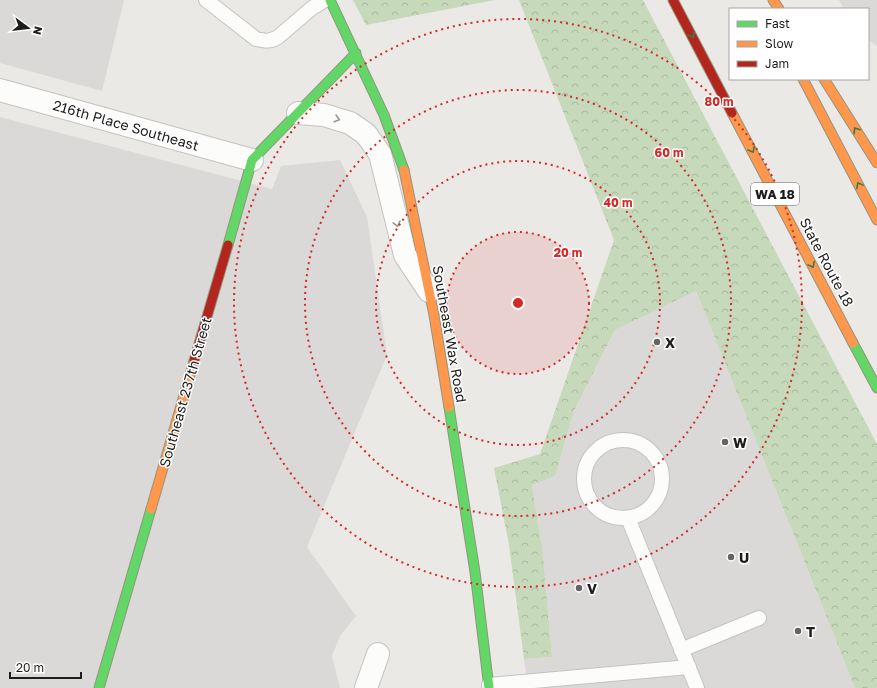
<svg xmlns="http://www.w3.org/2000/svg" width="877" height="688" viewBox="0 0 877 688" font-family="'Golos Text',sans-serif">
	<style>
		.residential { fill: #dad9d7 }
		.forest { fill: url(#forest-crowns) }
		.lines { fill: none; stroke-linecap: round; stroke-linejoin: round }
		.lane-casing { stroke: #c4c3c2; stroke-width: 16 }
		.street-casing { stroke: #c4c3c2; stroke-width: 24 }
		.fast-casing { stroke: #94947e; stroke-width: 11 }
		.slow-casing { stroke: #94947e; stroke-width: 11 }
		.jam-casing { stroke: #94947e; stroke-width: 11 }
		.lane { stroke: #fcfcfb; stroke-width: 14 }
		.street { stroke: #fcfcfb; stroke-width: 22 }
		.fast { stroke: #63d668; stroke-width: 9 }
		.slow { stroke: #ff974d; stroke-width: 9 }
		.jam { stroke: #b3261e; stroke-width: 9 }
		.oneway { stroke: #407a42 }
		.oneway2 { stroke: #989897 }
		.ring { fill: none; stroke: #d62828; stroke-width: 2; stroke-dasharray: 2 4 }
		.poi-dot { fill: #656463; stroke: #fff; stroke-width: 1.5 }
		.labels { text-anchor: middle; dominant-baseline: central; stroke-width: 3; stroke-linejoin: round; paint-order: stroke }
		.shield { fill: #fff; stroke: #616161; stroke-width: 1 }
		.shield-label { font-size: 13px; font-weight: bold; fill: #1d1d1d }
		.street-label { font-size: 14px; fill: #1d1d1d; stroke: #fff }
		.poi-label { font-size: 14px; font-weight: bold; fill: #1d1d1d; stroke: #fff; text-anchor: start }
		.centre { fill: #d62828; stroke: #fff; stroke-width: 2 }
		.ring-label { font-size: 12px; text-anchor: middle; font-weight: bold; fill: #d62828; stroke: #fff; stroke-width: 3; stroke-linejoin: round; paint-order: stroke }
	</style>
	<defs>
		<pattern id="forest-crowns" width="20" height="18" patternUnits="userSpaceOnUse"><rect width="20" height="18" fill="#c7d9bb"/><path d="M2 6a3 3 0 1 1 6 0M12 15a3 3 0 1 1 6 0" fill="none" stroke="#aabaa0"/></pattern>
	</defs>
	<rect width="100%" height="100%" fill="#ebe9e6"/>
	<g class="residential">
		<polygon points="0,0 124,0 102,91 0,63"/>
		<polygon points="839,0 877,0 877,46 868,40 868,9 844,9"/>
		<polygon points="0,117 272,189 281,166 340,160 367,217 387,355 307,547 356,616 340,636 332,656 340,688 0,688"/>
		<polygon points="696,291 855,688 528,688 524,659 552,657 543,554 532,485 555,476 574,411 615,330"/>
	</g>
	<g class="forest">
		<polygon points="353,0 495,0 366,25"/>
		<polygon points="519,0 643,0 877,444 877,688 855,688 696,291 615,330 574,411 555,476 532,485 543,554 552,657 524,659 509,545 494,468 540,454 614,240"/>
	</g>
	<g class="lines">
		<defs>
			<g id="lane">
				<path d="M206 0 256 39C265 41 270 42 278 37L312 8 325 0"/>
				<circle cx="623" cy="479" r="39"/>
				<polyline points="628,518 697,688"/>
				<polyline points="681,650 759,618"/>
				<polyline points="489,685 689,667"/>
			</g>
			<g id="street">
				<polyline points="0,90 252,160"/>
				<polyline points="298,113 324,115 350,123 366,134 380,154 405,255 429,291"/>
				<polyline points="366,688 378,654"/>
			</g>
			<g id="fast">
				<polyline points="330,0 384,115 404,170"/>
				<polyline points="228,245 252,160 356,53"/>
				<polyline points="853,343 877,388"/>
				<polyline points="449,407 475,572 489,688"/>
				<polyline points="99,688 151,509"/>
			</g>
			<g id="slow">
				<polyline points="773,0 779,9"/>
				<polyline points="803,79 877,220"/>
				<polyline points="824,79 877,163"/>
				<polyline points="732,113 853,343"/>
				<polyline points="404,170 434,315 449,407"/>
				<polyline points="151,509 194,361"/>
			</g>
			<g id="jam">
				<polyline points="673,0 732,113"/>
				<polyline points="194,361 228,245"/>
			</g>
		</defs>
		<use href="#lane" class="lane-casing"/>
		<use href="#street" class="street-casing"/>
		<use href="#fast" class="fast-casing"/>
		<use href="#slow" class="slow-casing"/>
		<use href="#jam" class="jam-casing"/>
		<use href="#lane" class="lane"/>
		<use href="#street" class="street"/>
		<use href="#fast" class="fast"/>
		<use href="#slow" class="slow"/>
		<use href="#jam" class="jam"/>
	</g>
	<defs><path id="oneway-chevron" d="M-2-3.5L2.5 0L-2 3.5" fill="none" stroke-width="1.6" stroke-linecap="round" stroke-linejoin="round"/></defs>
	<g class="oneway">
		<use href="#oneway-chevron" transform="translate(692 35) rotate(62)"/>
		<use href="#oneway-chevron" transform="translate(856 130) rotate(-122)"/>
		<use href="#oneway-chevron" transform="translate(752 150) rotate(62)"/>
		<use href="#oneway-chevron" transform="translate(859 185) rotate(-118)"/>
		<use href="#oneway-chevron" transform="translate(812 265) rotate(62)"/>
	</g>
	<g class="oneway2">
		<use href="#oneway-chevron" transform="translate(337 119) rotate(16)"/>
		<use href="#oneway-chevron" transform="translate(397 224) rotate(76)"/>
	</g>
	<circle cx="518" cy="303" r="71" fill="#d62828" fill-opacity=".12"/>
	<g class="ring">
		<circle cx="518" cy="303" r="71"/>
		<circle cx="518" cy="303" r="142"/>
		<circle cx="518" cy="303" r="213"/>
		<circle cx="518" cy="303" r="284"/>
	</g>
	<g class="poi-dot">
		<circle cx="657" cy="342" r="4"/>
		<circle cx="725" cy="442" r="4"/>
		<circle cx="731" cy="557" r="4"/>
		<circle cx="579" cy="588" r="4"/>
		<circle cx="798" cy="631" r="4"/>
	</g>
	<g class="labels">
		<rect class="shield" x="751" y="183" width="48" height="22" rx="3"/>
		<g class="shield-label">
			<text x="775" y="194">WA 18</text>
		</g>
		<g class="street-label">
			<text transform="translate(126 125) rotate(16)">216th Place Southeast</text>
			<text transform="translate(827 262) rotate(62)">State Route 18</text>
			<text transform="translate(450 334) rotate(80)">Southeast Wax Road</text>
			<text transform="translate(185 392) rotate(-74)">Southeast 237th Street</text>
		</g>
		<g class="poi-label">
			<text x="665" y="342">X</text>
			<text x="733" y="442">W</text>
			<text x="739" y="557">U</text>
			<text x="587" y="588">V</text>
			<text x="806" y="631">T</text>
		</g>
	</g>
	<circle cx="518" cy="303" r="6" class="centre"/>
	<g class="ring-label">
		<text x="719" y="106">80 m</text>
		<text x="669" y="157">60 m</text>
		<text x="618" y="207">40 m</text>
		<text x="568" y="257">20 m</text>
	</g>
	<rect x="729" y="8" width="140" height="72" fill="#ffffff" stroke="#a5a5a5"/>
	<rect x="737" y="21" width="20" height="6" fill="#63d668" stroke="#a5a5a5"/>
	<text x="765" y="28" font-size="12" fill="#1d1d1d">Fast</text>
	<rect x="737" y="41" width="20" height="6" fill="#ff974d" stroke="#a5a5a5"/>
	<text x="765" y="48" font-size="12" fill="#1d1d1d">Slow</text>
	<rect x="737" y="61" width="20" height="6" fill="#b3261e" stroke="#a5a5a5"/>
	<text x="765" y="68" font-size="12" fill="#1d1d1d">Jam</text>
	<g transform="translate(28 28) rotate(105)" stroke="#ffffff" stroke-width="3" paint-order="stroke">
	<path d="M0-3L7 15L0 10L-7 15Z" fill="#1d1d1d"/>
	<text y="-6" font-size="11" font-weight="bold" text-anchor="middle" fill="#1d1d1d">N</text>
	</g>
	<path d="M10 672v6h71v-6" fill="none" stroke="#1d1d1d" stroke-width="2"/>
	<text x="16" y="672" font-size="12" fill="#1d1d1d" stroke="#ffffff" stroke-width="3" paint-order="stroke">20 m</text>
</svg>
